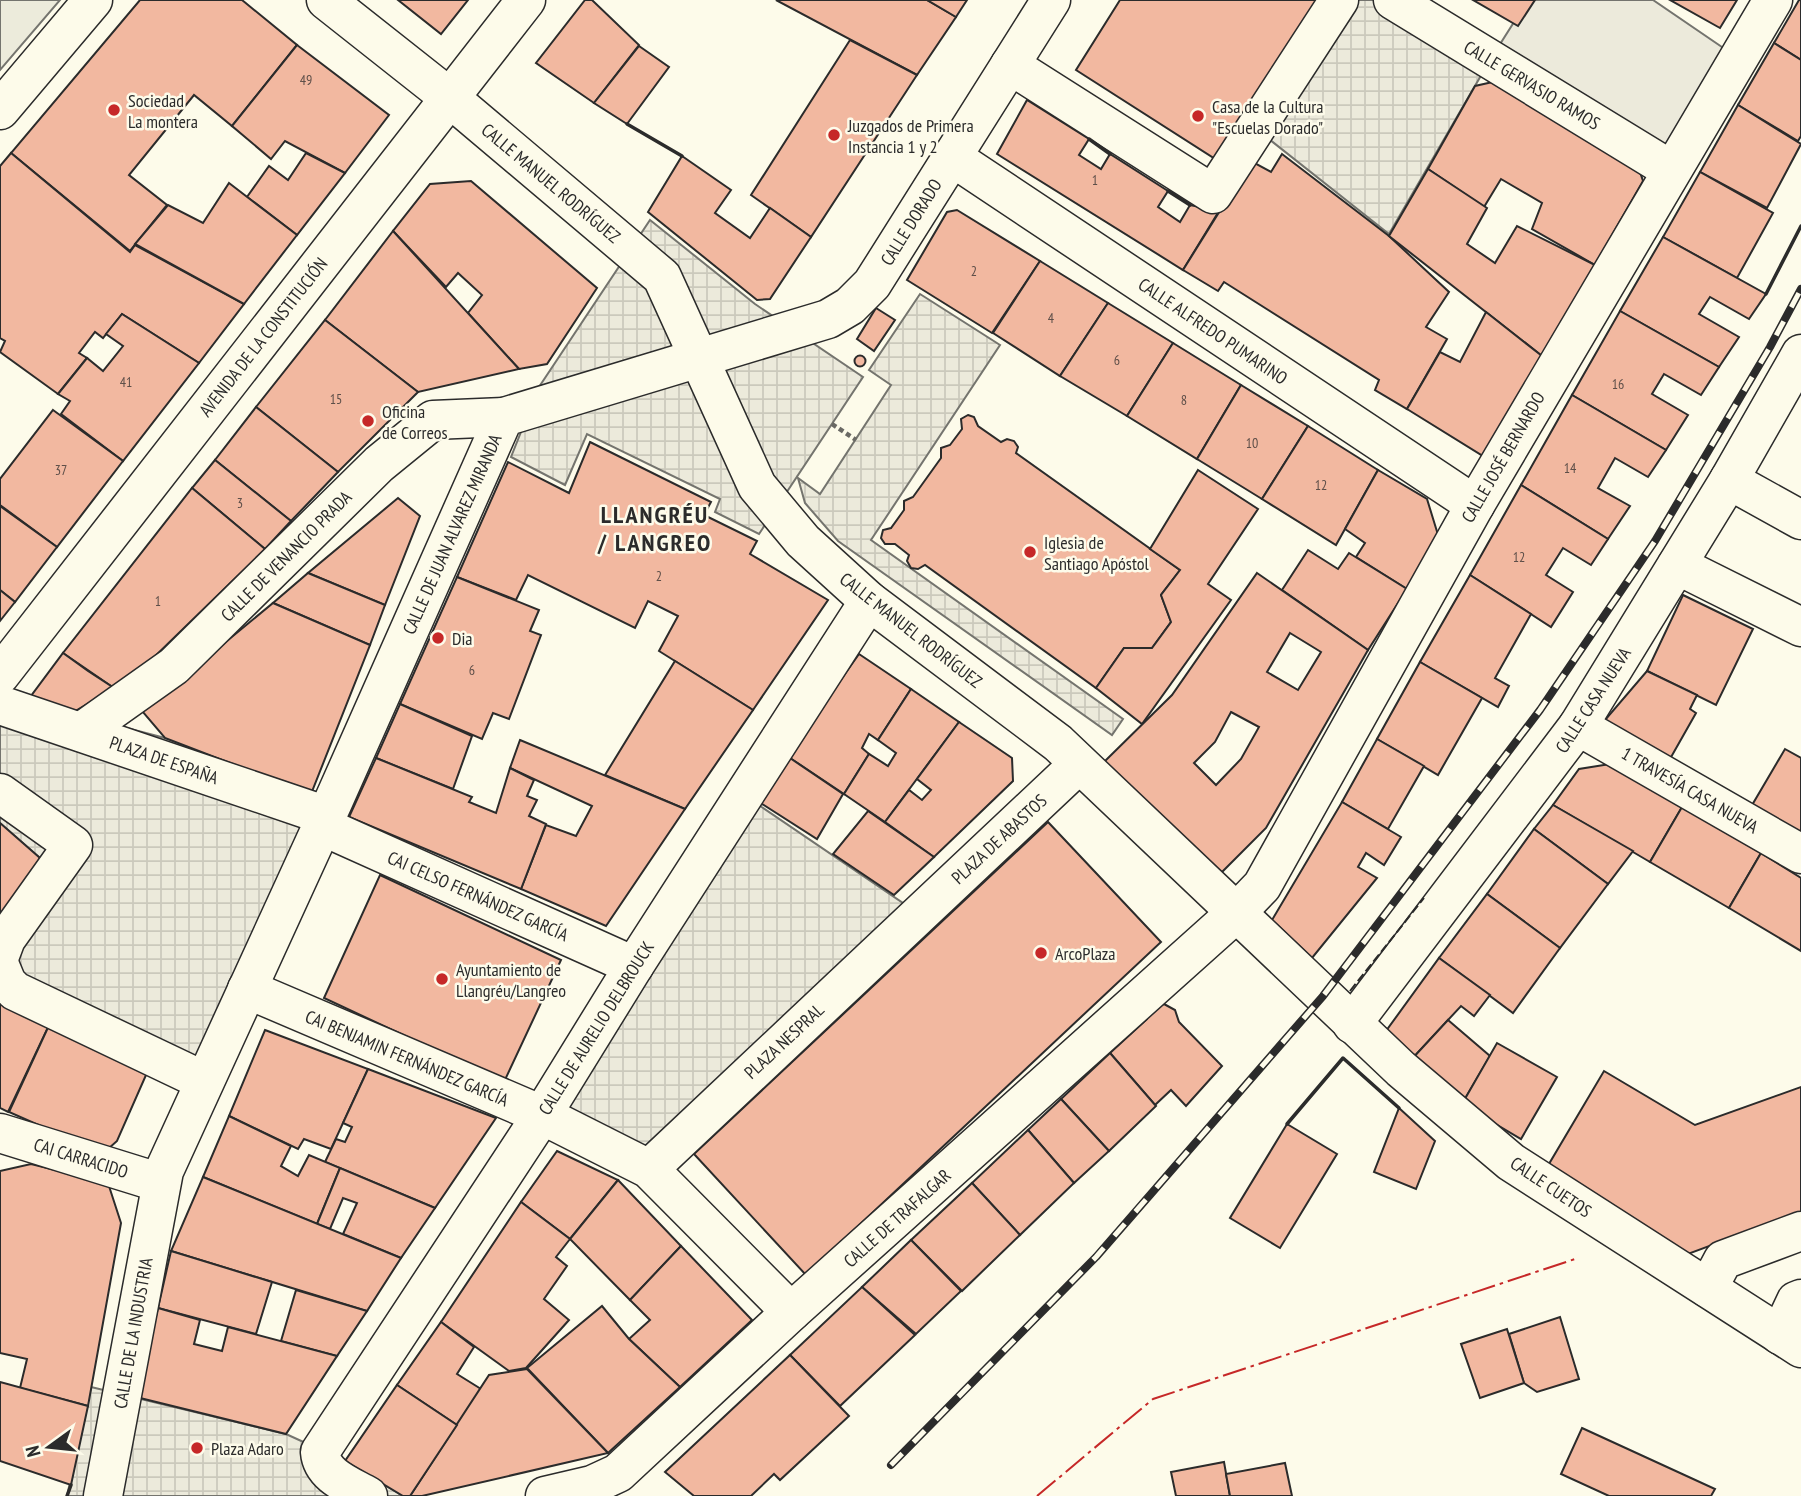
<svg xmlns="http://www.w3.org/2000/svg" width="1801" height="1496" viewBox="0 0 1801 1496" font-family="'PT Sans Narrow',sans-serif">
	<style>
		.green { fill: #ecebdb; stroke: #74746e; stroke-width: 2 }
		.parking { fill: #eceadb; stroke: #74746e; stroke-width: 2 }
		.plaza { fill: url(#plaza-grid); stroke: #74746e; stroke-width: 2 }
		.building { fill: #f2b8a0; stroke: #2b2b2b; stroke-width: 2; fill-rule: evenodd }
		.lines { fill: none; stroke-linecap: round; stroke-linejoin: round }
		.minor-casing { stroke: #2b2b2b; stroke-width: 41 }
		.path { stroke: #6a6964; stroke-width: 4.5; stroke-dasharray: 5 3.5; stroke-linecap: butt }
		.minor { stroke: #fdfbea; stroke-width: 38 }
		.rail-casing { stroke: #2b2b2b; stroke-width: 8 }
		.rail { stroke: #fdfbea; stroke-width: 5; stroke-dasharray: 16; stroke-linecap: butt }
		.fence { stroke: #2b2b2b; stroke-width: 2; stroke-dasharray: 9 3.5; stroke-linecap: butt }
		.wall { stroke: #2b2b2b; stroke-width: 3.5 }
		.power { stroke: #c62828; stroke-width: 2; stroke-dasharray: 24 5 3.5 5; stroke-linecap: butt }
		.poi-dot { fill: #c62828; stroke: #fdfbea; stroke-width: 2.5 }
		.labels { text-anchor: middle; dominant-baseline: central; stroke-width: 5; stroke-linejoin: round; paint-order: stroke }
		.number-label { font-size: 14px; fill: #5d4e48 }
		.street-label { font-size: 18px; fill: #2b2b2b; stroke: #fdfbea }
		.poi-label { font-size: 18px; fill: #2b2b2b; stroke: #fdfbea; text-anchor: start }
		.district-label { font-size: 24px; font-weight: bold; letter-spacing: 2px; fill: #2b2b2b; stroke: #fdfbea }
	</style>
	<defs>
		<pattern id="plaza-grid" width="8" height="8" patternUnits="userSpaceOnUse" patternTransform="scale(1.75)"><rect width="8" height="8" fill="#eceadb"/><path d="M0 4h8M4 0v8" fill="none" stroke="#cbc9bc"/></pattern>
	</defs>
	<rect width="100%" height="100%" fill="#fdfbea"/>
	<polygon class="green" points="0,0 60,0 0,70"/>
	<polygon class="parking" points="1528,0 1653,0 1738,58 1671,170 1490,60"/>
	<g class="plaza">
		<polygon points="1339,0 1393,0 1490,60 1389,234 1255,128"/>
		<polygon points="650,220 755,304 863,377 759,534 715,512 720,499 587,434 565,485 511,457 539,387"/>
		<polygon points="920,294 1000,345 871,540 1123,719 1112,735 838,541 805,503 798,478 820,494 891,385 869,370"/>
		<polygon points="0,695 165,738 333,802 200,1089 0,999 40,858 0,823"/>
		<polygon points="744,795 919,914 649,1169 542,1115"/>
		<polygon points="91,1387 286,1434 345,1461 403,1496 67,1496"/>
	</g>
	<g class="building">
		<polygon points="140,0 242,0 297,45 232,126 194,95 129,175 167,205 130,251 11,153"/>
		<polygon points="398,0 468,0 441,34"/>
		<polygon points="585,0 592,0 639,45 594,103 536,63"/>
		<polygon points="776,0 927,0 956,17 917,75"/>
		<polygon points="927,0 967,0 956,17"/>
		<polygon points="1120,0 1321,0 1220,162 1076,70"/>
		<polygon points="1473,0 1535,0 1518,26"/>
		<polygon points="1670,0 1737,0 1720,28"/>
		<polygon points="1799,0 1801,0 1801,60 1774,43"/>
		<polygon points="850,40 917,75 811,237 751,195"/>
		<polygon points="1774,43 1801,60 1801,136 1798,141 1738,105"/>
		<polygon points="297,45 389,115 345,173 285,141 271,159 232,126"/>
		<polygon points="639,46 669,67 627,124 594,103"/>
		<polygon points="1497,81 1636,160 1643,181 1595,265 1532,229 1542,203 1501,179 1484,207 1428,169 1475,86"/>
		<polygon points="1027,100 1089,139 1079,155 1101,169 1110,154 1168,191 1158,207 1180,222 1190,205 1219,211 1183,270 997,154"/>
		<polygon points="1738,105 1801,144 1767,208 1700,172"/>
		<polygon points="11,153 130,252 135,245 244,304 199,363 122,314 103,338 95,332 79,353 87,358 58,394 0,352 5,341 0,338 0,166"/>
		<polygon points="306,153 345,173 297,235 247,197 269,166 288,180"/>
		<polygon points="1282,154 1389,236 1449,292 1426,327 1447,339 1407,409 1375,390 1379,380 1224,282 1218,291 1183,270 1251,161 1271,172"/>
		<polygon points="682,156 731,190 715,213 750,238 770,208 811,237 770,299 757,300 648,212"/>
		<polygon points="1428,169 1487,208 1467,244 1495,263 1517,226 1595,265 1542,356 1389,236"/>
		<polygon points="1700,172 1773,213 1737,278 1663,237"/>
		<polygon points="471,181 597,288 547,364 519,369 468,313 482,295 458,273 446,287 393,231 430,184"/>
		<polygon points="229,183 297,235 244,304 135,244 168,205 203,223"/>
		<polygon points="957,210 1040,261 992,333 907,280 947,212"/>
		<polygon points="393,231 519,369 418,392 325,320"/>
		<polygon points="1663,237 1766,294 1749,319 1710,297 1699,314 1739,337 1719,367 1620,311"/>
		<polygon points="1040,261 1108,303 1060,376 993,333"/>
		<polygon points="1108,303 1173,343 1127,416 1060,376"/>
		<polygon points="876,308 895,320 874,351 857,339"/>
		<polygon points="1620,311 1719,367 1701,395 1664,374 1652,394 1688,415 1666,450 1572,395"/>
		<polygon points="1486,312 1542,356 1483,456 1407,409 1440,352 1460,362"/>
		<polygon points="122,314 199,363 123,461 61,414 70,401 58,394 87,358 103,371 123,346 106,334"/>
		<polygon points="325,320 418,392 338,472 256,407"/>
		<polygon points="1173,343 1241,385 1197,459 1127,416"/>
		<circle cx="860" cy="361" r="5.5"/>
		<polygon points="1241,385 1308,426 1262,499 1197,459"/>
		<polygon points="1572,395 1666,450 1648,477 1615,458 1598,488 1630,506 1608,539 1521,485"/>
		<polygon points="256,407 338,472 291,521 215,460"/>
		<polygon points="53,410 123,461 57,547 0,505 0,479"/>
		<polygon points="968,415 974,417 978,426 1001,442 1007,439 1014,441 1018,447 1016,453 1180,570 1161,595 1171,622 1152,648 1124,648 1096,688 925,565 918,569 911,568 907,561 909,555 895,544 885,544 881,538 883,530 891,528 904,510 904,501 913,497 941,458 941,448 950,445 962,429 961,419"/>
		<polygon points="1308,426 1378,470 1336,545 1262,499"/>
		<polygon points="590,442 711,502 704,515 757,541 750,554 828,600 753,710 659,651 678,616 648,601 635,628 528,575 516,600 457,577 508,462 569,493"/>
		<polygon points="215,460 291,521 265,549 192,488"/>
		<polygon points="1198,470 1258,509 1208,584 1231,600 1142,724 1096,688 1124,648 1152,648 1171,622 1161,595 1180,570 1150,549"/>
		<polygon points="1378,470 1427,499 1439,538 1407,589 1356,557 1365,543 1345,529"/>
		<polygon points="1521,485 1608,539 1591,565 1563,548 1546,575 1573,592 1551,627 1470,575"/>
		<polygon points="192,488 265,549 145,666 114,688 63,653"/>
		<polygon points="398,498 420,516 385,605 308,573"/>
		<polygon points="0,506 57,547 15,602 0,590"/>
		<polygon points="1308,550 1338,569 1349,553 1407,589 1368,650 1282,590"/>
		<polygon points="308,573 385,605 370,645 273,603"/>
		<path d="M1257 573 1368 650 1266 828 1221 873 1104 762 1172 695ZM1290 633 1321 652 1298 690 1267 672ZM1231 712 1259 727 1241 759 1216 785 1194 763 1215 742Z"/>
		<polygon points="1470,575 1531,614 1495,678 1509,686 1498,707 1420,662"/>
		<polygon points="457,577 539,610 530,631 541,635 509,719 493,713 482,739 400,704"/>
		<polygon points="0,590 15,602 0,621"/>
		<polygon points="1683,595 1753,629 1716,705 1647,671"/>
		<polygon points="273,603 370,645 311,794 165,738 142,711"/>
		<polygon points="63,653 88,671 114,688 72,713 28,700"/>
		<polygon points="859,654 911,689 878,740 869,734 862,748 869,754 844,794 787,756"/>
		<polygon points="675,661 753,710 685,809 605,775"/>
		<polygon points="1420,662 1482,698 1438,775 1377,739"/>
		<polygon points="1647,671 1697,695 1690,709 1696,713 1666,766 1605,720"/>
		<polygon points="911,689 959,722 885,822 844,794 869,754 888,766 896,753 878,740"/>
		<polygon points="400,704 472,736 453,789 376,758"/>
		<polygon points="959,722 1012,758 1013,781 934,857 885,822 909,790 922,800 931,790 917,779"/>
		<polygon points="1377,739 1424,766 1388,829 1342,802"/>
		<polygon points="520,740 685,809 606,926 521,889 546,825 576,836 592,806 510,768"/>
		<polygon points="1785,749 1801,758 1801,843 1748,812"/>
		<polygon points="787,756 843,794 817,839 759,802"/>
		<polygon points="376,758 472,797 469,802 496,813 510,768 534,780 527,796 537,800 529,816 546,824 521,889 349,817"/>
		<polygon points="1610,764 1682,807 1650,862 1553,805 1579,769"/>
		<polygon points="1342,802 1401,837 1384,865 1366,853 1358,867 1377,878 1312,958 1272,920"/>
		<polygon points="1553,805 1633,851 1608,884 1534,829"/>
		<polygon points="1682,807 1761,853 1729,908 1650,862"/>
		<polygon points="868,811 934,857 894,895 833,854"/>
		<polygon points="1048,822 1161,942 806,1275 694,1154"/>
		<polygon points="0,823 40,858 0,926"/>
		<polygon points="1534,829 1608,884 1560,948 1487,894"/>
		<polygon points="1761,853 1801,878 1801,951 1729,908"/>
		<polygon points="380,875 561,960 504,1082 324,998"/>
		<polygon points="1487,894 1560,948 1513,1013 1439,958"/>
		<polygon points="1439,958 1490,995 1474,1016 1461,1006 1411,1060 1386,1031"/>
		<polygon points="0,999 51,1021 8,1112 0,1108"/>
		<polygon points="1164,1004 1175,1010 1179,1022 1222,1066 1186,1106 1171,1090 1155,1105 1110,1053 1147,1019 1148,1013"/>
		<polygon points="1448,1020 1490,1056 1462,1104 1411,1060"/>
		<polygon points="51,1021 150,1066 117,1141 108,1149 95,1150 9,1112"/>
		<polygon points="265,1030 368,1069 331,1149 304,1139 298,1149 229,1116"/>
		<polygon points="1497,1043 1557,1077 1521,1139 1462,1104"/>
		<polygon points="1110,1053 1156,1106 1109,1151 1061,1099"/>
		<polygon points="368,1069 496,1118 435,1208 325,1162 336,1139 345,1142 352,1127 343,1123"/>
		<polygon points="1604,1071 1695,1125 1801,1087 1801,1212 1688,1254 1546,1169"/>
		<polygon points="1061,1099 1109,1151 1074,1183 1028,1130"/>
		<polygon points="1399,1108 1435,1141 1416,1189 1374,1172"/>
		<polygon points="229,1116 291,1146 281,1166 298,1176 309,1155 340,1168 317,1224 203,1177"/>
		<polygon points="1287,1124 1337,1154 1280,1248 1230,1218"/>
		<polygon points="1028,1130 1074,1183 1020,1235 972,1183"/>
		<polygon points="557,1151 618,1180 570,1239 521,1202"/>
		<polygon points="31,1164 108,1183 121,1223 88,1406 20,1388 27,1359 0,1353 0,1171"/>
		<polygon points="340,1168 435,1208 401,1258 343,1234 357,1203 343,1198 330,1229 317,1224"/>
		<polygon points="203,1177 401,1258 367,1311 171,1251"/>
		<polygon points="618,1180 681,1246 630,1300 570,1239"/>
		<polygon points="972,1183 1020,1235 962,1291 911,1240"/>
		<polygon points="521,1202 570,1239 556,1257 567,1266 544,1299 569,1320 526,1368 509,1371 441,1322"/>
		<polygon points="911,1240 961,1291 916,1334 862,1287"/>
		<polygon points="681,1246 752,1320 680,1387 629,1339 650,1320 630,1300"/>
		<polygon points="171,1251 272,1282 256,1334 158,1308"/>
		<polygon points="862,1287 915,1335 840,1406 790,1355"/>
		<polygon points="296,1290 367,1311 337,1356 281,1341"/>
		<polygon points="602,1306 629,1339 680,1387 608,1453 527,1368"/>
		<polygon points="158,1308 200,1320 194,1344 222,1351 228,1327 337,1356 286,1434 136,1397"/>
		<polygon points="1560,1317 1579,1379 1537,1392 1524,1383 1509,1334"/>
		<polygon points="441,1322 474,1347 457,1374 481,1389 457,1425 397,1385"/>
		<polygon points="1507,1329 1524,1383 1480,1398 1461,1344"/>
		<polygon points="790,1355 849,1416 780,1480 774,1474 751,1496 694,1496 665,1472"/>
		<polygon points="527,1369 608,1453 422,1496 410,1496 489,1375"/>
		<polygon points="0,1382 88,1406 71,1485 0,1461"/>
		<polygon points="397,1385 457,1425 410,1496 403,1496 345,1461"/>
		<polygon points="1582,1428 1715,1489 1711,1496 1609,1496 1561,1474"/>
		<polygon points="1224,1462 1230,1496 1176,1496 1171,1472"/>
		<polygon points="1285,1463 1292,1496 1230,1496 1226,1474"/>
	</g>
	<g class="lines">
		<defs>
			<g id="minor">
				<polyline points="326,0 450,98 662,277 757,486 803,541 869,601 1058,743 1401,1069 1511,1162 1801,1348"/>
				<polyline points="1393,0 1671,170"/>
				<polyline points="1010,65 1213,194 1339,0"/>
				<polyline points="0,110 93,0"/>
				<polyline points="952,157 1475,505"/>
				<polyline points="1729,480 1801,520"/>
				<polyline points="1677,565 1801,627"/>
				<polyline points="0,675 526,0"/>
				<polyline points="0,705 327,816"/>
				<polyline points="1578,726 1801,854"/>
				<polyline points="81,732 174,666 379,464 433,420 504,417"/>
				<polyline points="0,793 73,845 6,939 0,955"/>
				<polyline points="322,826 634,966"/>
				<polyline points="0,966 7,983 15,991 204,1081"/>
				<polyline points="247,989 542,1115 649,1169 791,1312"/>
				<polyline points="1352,1024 1578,726 1729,480 1801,354"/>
				<polyline points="0,1133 161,1183"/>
				<polyline points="649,1169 1079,764"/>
				<polyline points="1708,1288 1723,1260 1801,1231"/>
				<polyline points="1780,1335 1796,1301 1801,1299"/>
				<polyline points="103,1496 164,1171 333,802 504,417 828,319 850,306 872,284 1051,0"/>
				<path d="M368 1496C349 1485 322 1476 320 1452L542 1115 634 966 869 601"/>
				<polyline points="545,1496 592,1485 618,1473 791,1312 1236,913 1262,886 1475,505 1773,0"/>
			</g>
		</defs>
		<use href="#minor" class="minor-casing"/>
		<polyline class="path" points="832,424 856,440"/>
		<use href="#minor" class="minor"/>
		<defs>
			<polyline id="rail" points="891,1465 1096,1257 1323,996 1540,710 1655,541 1770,347 1801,289"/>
		</defs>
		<use href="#rail" class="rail-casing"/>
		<use href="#rail" class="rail"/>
		<polyline class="fence" points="1350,991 1424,898"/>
		<g class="wall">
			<polyline points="627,124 682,156"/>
			<polyline points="1089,139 1110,154"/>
			<polyline points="1168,191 1190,205"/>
			<polyline points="1766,294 1801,226"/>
			<polyline points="1287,1124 1343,1058 1399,1108"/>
			<polyline points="67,1496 71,1485"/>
		</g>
		<polyline class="power" points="1037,1496 1153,1399 1578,1258"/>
	</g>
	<g class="poi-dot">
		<circle cx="114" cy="110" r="7"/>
		<circle cx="1198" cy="116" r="7"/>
		<circle cx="834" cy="135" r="7"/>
		<circle cx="368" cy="421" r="7"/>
		<circle cx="1030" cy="552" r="7"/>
		<circle cx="438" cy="638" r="7"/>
		<circle cx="1041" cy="953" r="7"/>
		<circle cx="442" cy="979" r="7"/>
		<circle cx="197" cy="1448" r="7"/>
	</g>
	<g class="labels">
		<g class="number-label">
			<text x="306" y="80">49</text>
			<text x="1095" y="180">1</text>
			<text x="974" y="271">2</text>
			<text x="1051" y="318">4</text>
			<text x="1117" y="360">6</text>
			<text x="126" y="382">41</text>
			<text x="1618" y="384">16</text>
			<text x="336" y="399">15</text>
			<text x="1184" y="400">8</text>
			<text x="1252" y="443">10</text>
			<text x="1570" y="468">14</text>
			<text x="61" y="470">37</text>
			<text x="1321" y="485">12</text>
			<text x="240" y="503">3</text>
			<text x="1519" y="557">12</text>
			<text x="659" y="576">2</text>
			<text x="158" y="601">1</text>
			<text x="472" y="670">6</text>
		</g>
		<g class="street-label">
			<text transform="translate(1532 85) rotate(31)">CALLE GERVASIO RAMOS</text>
			<text transform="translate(551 183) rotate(40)">CALLE MANUEL RODRÍGUEZ</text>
			<text transform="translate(911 222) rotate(-58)">CALLE DORADO</text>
			<text transform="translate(1213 331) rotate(34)">CALLE ALFREDO PUMARINO</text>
			<text transform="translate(263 337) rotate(-52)">AVENIDA DE LA CONSTITUCIÓN</text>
			<text transform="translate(1503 457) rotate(-60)">CALLE JOSÉ BERNARDO</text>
			<text transform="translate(452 534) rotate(-66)">CALLE DE JUAN ALVAREZ MIRANDA</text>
			<text transform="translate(286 556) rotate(-45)">CALLE DE VENANCIO PRADA</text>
			<text transform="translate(911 630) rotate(38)">CALLE MANUEL RODRÍGUEZ</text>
			<text transform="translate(1593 700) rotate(-57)">CALLE CASA NUEVA</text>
			<text transform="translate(164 760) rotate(19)">PLAZA DE ESPAÑA</text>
			<text transform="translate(1690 790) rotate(30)">1 TRAVESÍA CASA NUEVA</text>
			<text transform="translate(999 839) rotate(-43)">PLAZA DE ABASTOS</text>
			<text transform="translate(478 896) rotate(24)">CAI CELSO FERNÁNDEZ GARCÍA</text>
			<text transform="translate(596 1028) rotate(-58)">CALLE DE AURELIO DELBROUCK</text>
			<text transform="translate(784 1041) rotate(-43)">PLAZA NESPRAL</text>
			<text transform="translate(407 1058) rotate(23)">CAI BENJAMIN FERNÁNDEZ GARCÍA</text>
			<text transform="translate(81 1158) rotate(17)">CAI CARRACIDO</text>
			<text transform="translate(1551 1187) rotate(34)">CALLE CUETOS</text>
			<text transform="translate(897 1218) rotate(-42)">CALLE DE TRAFALGAR</text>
			<text transform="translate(133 1333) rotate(-80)">CALLE DE LA INDUSTRIA</text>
		</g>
		<g class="poi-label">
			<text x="128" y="100">Sociedad<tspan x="128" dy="21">La montera</tspan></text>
			<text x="1212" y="106">Casa de la Cultura<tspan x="1212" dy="21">"Escuelas Dorado"</tspan></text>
			<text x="848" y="125">Juzgados de Primera<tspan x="848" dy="21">Instancia 1 y 2</tspan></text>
			<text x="382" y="411">Oficina<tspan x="382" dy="21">de Correos</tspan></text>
			<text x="1044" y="542">Iglesia de<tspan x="1044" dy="21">Santiago Apóstol</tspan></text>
			<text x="452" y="638">Dia</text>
			<text x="1055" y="953">ArcoPlaza</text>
			<text x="456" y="969">Ayuntamiento de<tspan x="456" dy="21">Llangréu/Langreo</tspan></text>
			<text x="211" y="1448">Plaza Adaro</text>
		</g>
		<g class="district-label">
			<text x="655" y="514">LLANGRÉU<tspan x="655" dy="28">/ LANGREO</tspan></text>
		</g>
	</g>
	<g transform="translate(49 1447) rotate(255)" stroke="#fdfbea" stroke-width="5" paint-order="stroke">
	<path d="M0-5L12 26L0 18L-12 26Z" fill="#2b2b2b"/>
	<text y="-10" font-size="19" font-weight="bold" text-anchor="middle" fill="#2b2b2b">N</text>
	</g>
</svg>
